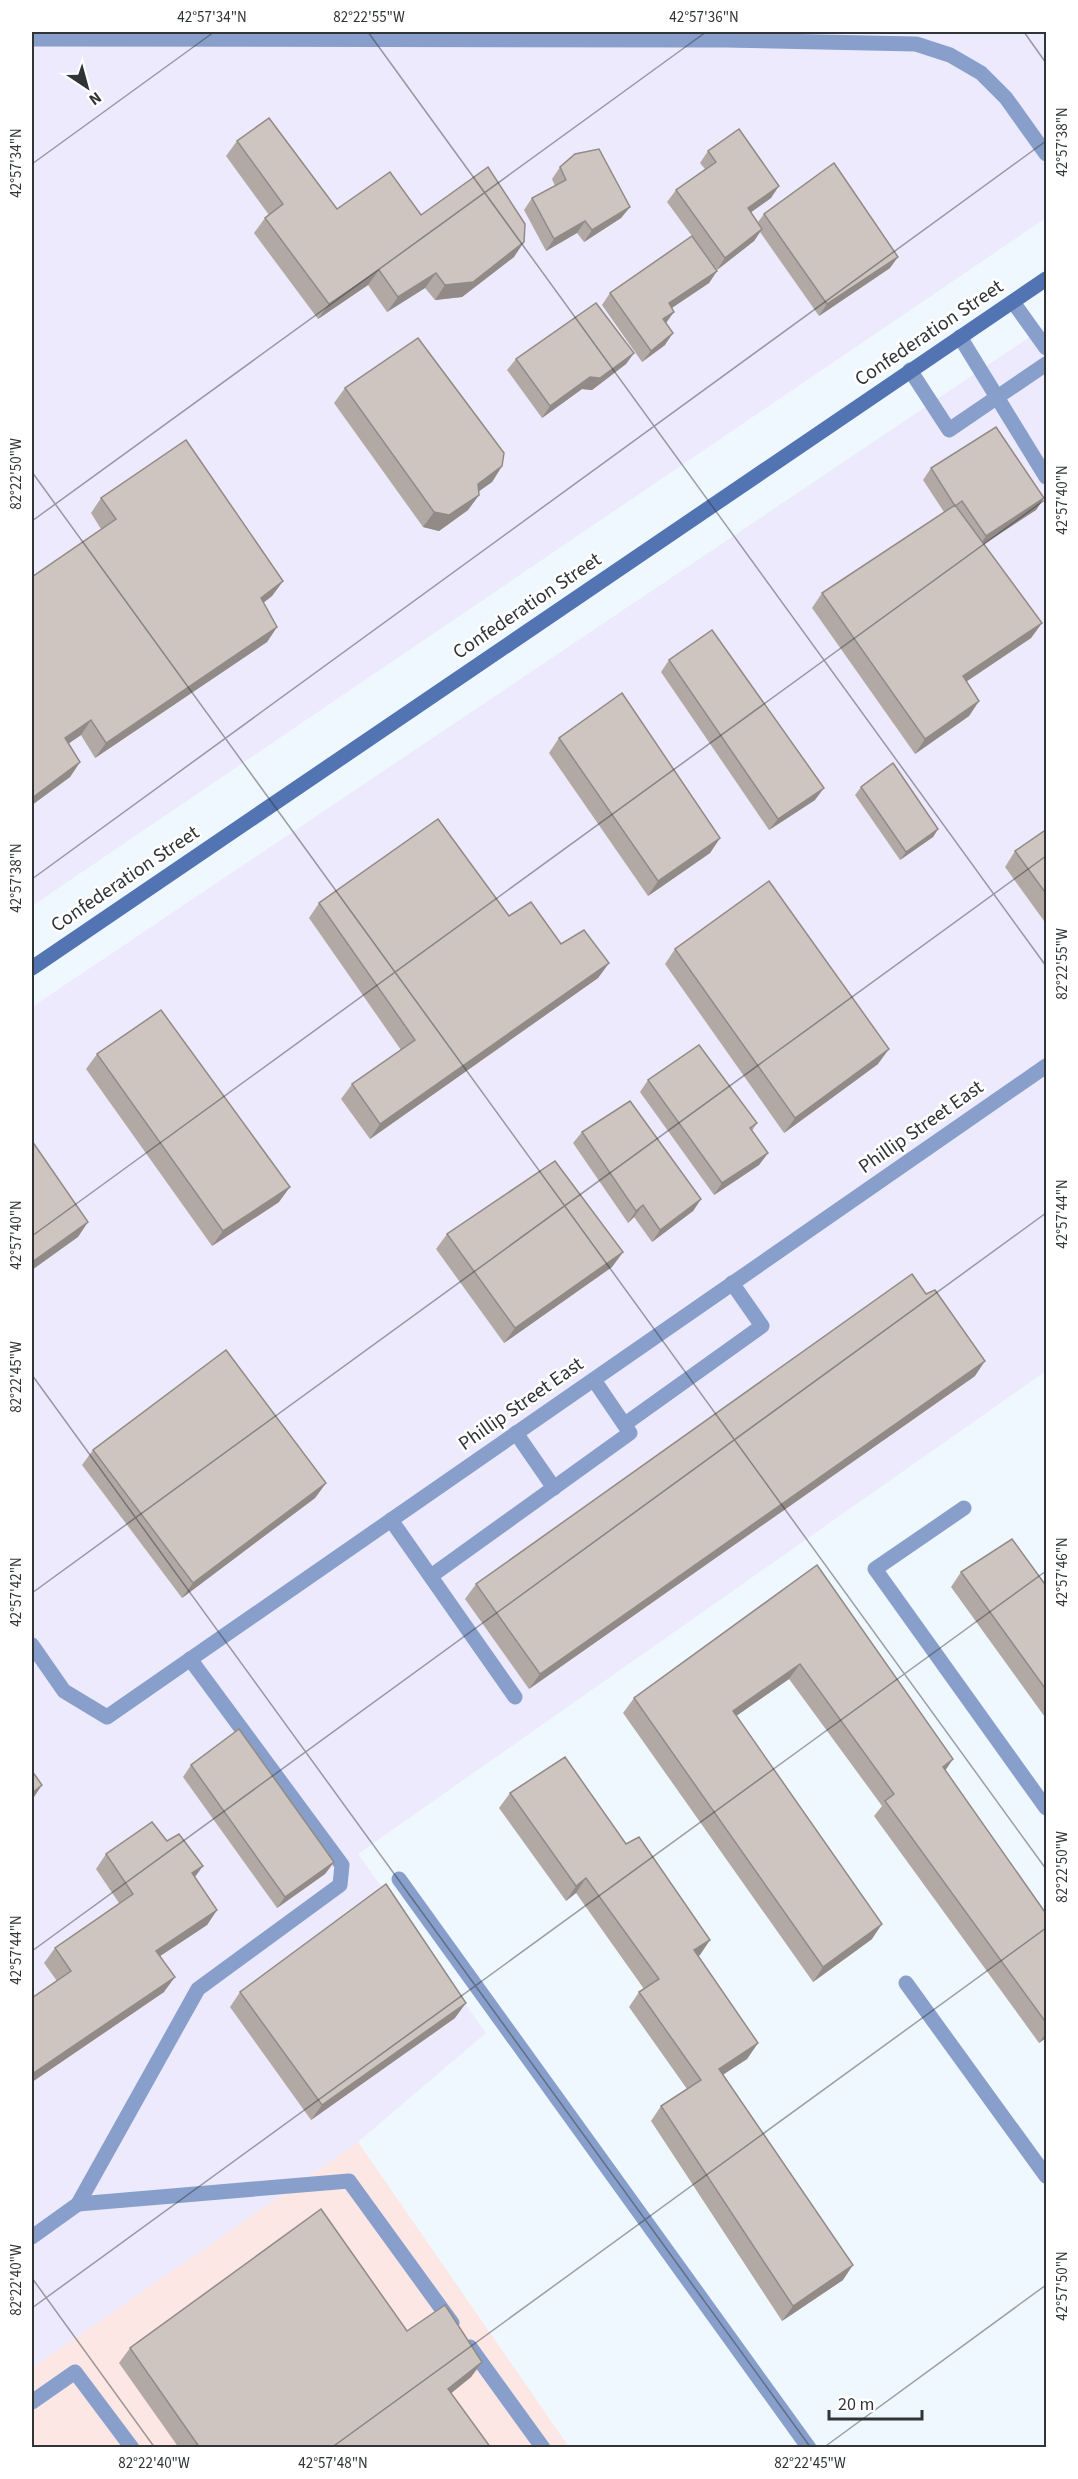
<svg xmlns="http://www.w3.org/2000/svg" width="1078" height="2479" viewBox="0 0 1078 2479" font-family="'Source Sans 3',sans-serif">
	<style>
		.commercial { fill: #fce7e5 }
		.industrial { fill: #eceafc }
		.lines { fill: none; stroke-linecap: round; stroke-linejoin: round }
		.service { stroke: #879fca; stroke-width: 15 }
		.minor { stroke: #879fca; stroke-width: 15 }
		.secondary { stroke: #5274b2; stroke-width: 15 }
		.wall { fill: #b2a9a5 }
		.shaded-wall { fill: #918a86 }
		.building { fill: #cfc5c0; stroke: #918a86; stroke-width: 1.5 }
		.ticks { fill: none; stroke: #313437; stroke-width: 1.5; stroke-opacity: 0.45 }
		.labels { text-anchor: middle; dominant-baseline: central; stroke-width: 5; stroke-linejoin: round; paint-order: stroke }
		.street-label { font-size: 20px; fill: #313437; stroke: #fff }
		.neatline { fill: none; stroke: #313437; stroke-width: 2 }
		.ticks-label { font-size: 15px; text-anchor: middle; fill: #313437 }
	</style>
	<rect width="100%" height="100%" fill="#f0f8ff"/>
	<polygon class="commercial" points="358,2142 569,2447 32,2447 32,2368"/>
	<g class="industrial">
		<polygon points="32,32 1046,32 1046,218 32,906"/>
		<polygon points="1046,326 1046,1371 358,1854 486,2033 358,2142 32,2368 32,1007"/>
	</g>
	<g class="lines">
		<g class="service">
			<polyline points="1013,302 1046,348"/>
			<polyline points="960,337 1046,477"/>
			<polyline points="910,370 949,430 1046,364"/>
			<polyline points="625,1424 762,1326 732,1283"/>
			<polyline points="516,1433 554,1488"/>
			<polyline points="964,1508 875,1569 1046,1808"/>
			<polyline points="391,1520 515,1697"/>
			<polyline points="431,1576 630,1433 594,1380"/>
			<polyline points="399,1879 809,2448"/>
			<polyline points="906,1983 1046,2176"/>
			<polyline points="78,2204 349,2181 452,2323"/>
			<polyline points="32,2237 78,2204 198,1989 340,1885 342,1865 190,1659"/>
			<polyline points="470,2347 543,2448"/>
			<polyline points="32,2402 75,2372 132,2448"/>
		</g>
		<g class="minor">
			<polyline points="32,39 725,40 916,44 950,55 981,73 1006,98 1046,154"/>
			<polyline points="32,1645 64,1691 107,1717 1046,1066"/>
		</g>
		<polyline class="secondary" points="32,968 1046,279"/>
	</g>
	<g class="wall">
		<polygon points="237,141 337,209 421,215 514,257 462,297 435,300 425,288 387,312 368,285 318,319 254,233 265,218 269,215 226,156"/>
		<polygon points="708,151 771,198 751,212 758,222 764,214 890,268 819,316 760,232 754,241 717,270 667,202 676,190 705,169 700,163"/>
		<polygon points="560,167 630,207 621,218 584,242 577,233 546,251 524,210 532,198 555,186 552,179"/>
		<polygon points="717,271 709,283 672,308 666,323 665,345 642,362 602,305 610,293"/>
		<polygon points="634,353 626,364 592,390 582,389 542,418 507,370 516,359"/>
		<polygon points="345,388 502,466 492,482 478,491 479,495 468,510 439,531 423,527 334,403"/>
		<polygon points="931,468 1044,498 1036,510 984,544 1042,623 1031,638 966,682 979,701 969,716 915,754 812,608 822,593 944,512 923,480"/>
		<polygon points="101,498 283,581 272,596 263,603 277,627 267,642 95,758 81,735 69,743 80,762 70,777 32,805 101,529 91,513"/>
		<polygon points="669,660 815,800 769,830 661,672"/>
		<polygon points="559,738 720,838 710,853 648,896 549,753"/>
		<polygon points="861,787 938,829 933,837 900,860 855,795"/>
		<polygon points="1047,829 1047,925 1005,867 1015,851"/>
		<polygon points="319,903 509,916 561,944 609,963 598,978 370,1139 341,1099 352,1084 401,1050 309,918"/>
		<polygon points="675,949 878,1064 784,1133 665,964"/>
		<polygon points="97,1054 279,1202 212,1246 86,1069"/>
		<polygon points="648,1080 757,1123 752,1131 768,1153 759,1165 714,1195 640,1092"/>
		<polygon points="582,1132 701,1199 693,1211 652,1242 634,1217 628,1223 573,1143"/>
		<polygon points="447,1234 623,1252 612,1267 504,1343 436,1249"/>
		<polygon points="975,1376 529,1689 465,1599 476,1584"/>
		<polygon points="93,1450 326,1483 315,1498 182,1598 82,1465"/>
		<polygon points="817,1565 945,1770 1047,1915 1047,2037 1039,2043 874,1816 882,1806 789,1679 736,1716 872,1939 813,1982 623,1713 634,1698"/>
		<polygon points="961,1572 1047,1587 1047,1720 951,1587"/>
		<polygon points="191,1765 334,1862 325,1874 277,1908 183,1777"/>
		<polygon points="510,1793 626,1844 710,1940 698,1956 758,2043 747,2059 723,2074 843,2280 782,2321 651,2121 661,2106 687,2089 629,2007 639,1992 644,1989 576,1893 566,1901 499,1808"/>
		<polygon points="106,1854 195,1878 217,1910 207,1925 160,1956 164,1992 32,2082 32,1998 57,1981 44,1963 55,1948 119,1903 96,1869"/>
		<polygon points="240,1992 455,2018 311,2120 230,2007"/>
		<polygon points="407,2331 482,2362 471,2377 451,2393 491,2448 179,2448 119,2363 130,2348"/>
	</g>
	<g class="shaded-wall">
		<polygon points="779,186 771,198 740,220 748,208"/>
		<polygon points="630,207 621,218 584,242 592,230"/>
		<polygon points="585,221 577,233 546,251 554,239"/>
		<polygon points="762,229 754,241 717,270 725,258"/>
		<polygon points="524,242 514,257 462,297 435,300 445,285"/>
		<polygon points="898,257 890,268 819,316 827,304"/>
		<polygon points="379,270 368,285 318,319 329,304"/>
		<polygon points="717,271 709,283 661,315 669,303"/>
		<polygon points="436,273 425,288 387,312 398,297"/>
		<polygon points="674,312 666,323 663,319"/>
		<polygon points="673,333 665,345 642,362 651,351"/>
		<polygon points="634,353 626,364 592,390 582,389 542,418 550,406 590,377"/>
		<polygon points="502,466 492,482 467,500 478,484"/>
		<polygon points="479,495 468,510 439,531 423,527 434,512"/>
		<polygon points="1044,498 1036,510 978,548 986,536"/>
		<polygon points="283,581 272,596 250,613 261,598"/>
		<polygon points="1042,623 1031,638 952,691 963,676"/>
		<polygon points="277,627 267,642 95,758 106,743"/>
		<polygon points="979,701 969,716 915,754 925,739"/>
		<polygon points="91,720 81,735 55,753 65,738"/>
		<polygon points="80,762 70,777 32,805 32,798"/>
		<polygon points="824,788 815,800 769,830 778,819"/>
		<polygon points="938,829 933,837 900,860 906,852"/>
		<polygon points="720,838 710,853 648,896 658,881"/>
		<polygon points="609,963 598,978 370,1139 380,1124"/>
		<polygon points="889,1049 878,1064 784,1133 795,1118"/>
		<polygon points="768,1153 759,1165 714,1195 722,1183"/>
		<polygon points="290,1187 279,1202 212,1246 223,1231"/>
		<polygon points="701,1199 693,1211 652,1242 660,1230"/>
		<polygon points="643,1205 634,1217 628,1223 636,1211"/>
		<polygon points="88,1222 78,1237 32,1270 32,1262"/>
		<polygon points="623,1252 612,1267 504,1343 515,1328"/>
		<polygon points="985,1361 975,1376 529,1689 540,1674"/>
		<polygon points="326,1483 315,1498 182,1598 193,1583"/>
		<polygon points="800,1664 789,1679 722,1726 733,1711"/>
		<polygon points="953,1759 943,1774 943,1767"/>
		<polygon points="42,1785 32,1800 32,1793"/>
		<polygon points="334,1862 325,1874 277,1908 285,1897"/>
		<polygon points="203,1866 192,1881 192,1873"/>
		<polygon points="586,1878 576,1893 566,1901 576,1886"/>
		<polygon points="217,1910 207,1925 145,1966 156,1951"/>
		<polygon points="882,1924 872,1939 813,1982 823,1967"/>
		<polygon points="710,1940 700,1955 684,1965 694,1950"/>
		<polygon points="175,1977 164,1992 32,2082 32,2074"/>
		<polygon points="466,2003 455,2018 311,2120 322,2105"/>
		<polygon points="1047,2032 1047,2037 1039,2043"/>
		<polygon points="758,2043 747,2059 709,2084 719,2069"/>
		<polygon points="853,2265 843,2280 782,2321 793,2306"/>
		<polygon points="482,2362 471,2377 438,2404 448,2389"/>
	</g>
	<g class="building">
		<polygon points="269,118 337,209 390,172 421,215 488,167 525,224 524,242 473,282 445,285 436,273 398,297 379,270 329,304 265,218 283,204 237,141"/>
		<polygon points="739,129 779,186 748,208 762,229 725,258 676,190 716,162 708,151"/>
		<polygon points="599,149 630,207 592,230 585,221 554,239 532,198 566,180 560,167 575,154"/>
		<polygon points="834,163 898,257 827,304 764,214"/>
		<polygon points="692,236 717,271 669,303 674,312 663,319 673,333 651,351 610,293"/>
		<polygon points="596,303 634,353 600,378 590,377 550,406 516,359"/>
		<polygon points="418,338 504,453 502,466 478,484 479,495 449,515 434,512 345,388"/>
		<polygon points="996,427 1044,498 986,536 962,501 955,506 931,468"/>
		<polygon points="186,440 283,581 261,598 277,627 106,743 91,720 65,738 80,762 32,798 32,577 116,519 101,498"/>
		<polygon points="955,505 1042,623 963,676 979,701 925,739 822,593"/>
		<polygon points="712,630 824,788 778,819 669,660"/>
		<polygon points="622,693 720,838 658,881 559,738"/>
		<polygon points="893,763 938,829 906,852 861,787"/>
		<polygon points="438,819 509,916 531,902 561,944 584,930 609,963 380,1124 352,1084 415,1040 319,903"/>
		<polygon points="1047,829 1047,895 1015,851"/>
		<polygon points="769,881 889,1049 795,1118 675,949"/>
		<polygon points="161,1010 290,1187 223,1231 97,1054"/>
		<polygon points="699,1045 757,1123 750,1128 768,1153 722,1183 648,1080"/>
		<polygon points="630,1101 701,1199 660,1230 643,1205 636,1211 582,1132"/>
		<polygon points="32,1141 88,1222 32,1262"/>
		<polygon points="555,1161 623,1252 515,1328 447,1234"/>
		<polygon points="912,1274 926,1294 935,1290 985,1361 540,1674 476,1584"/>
		<polygon points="226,1350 326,1483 193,1583 93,1450"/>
		<polygon points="1012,1539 1047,1587 1047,1691 961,1572"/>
		<polygon points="817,1565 953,1759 943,1767 1047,1915 1047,2024 885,1801 894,1794 800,1664 733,1711 882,1924 823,1967 634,1698"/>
		<polygon points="239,1729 334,1862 285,1897 191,1765"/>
		<polygon points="565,1757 626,1844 639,1837 710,1940 694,1950 758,2043 719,2069 853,2265 793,2306 661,2106 701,2080 639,1992 659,1979 586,1878 576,1886 510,1793"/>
		<polygon points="32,1771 42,1785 32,1793"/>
		<polygon points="152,1822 167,1841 179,1834 203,1866 192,1873 217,1910 156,1951 175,1977 32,2074 32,1998 71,1971 55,1948 133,1894 106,1854"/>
		<polygon points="386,1884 466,2003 322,2105 240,1992"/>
		<polygon points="321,2209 407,2331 445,2305 482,2362 448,2389 491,2448 200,2448 130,2348"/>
	</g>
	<path class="ticks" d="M368 32 1046 966M1024 32 1046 63M32 164 214 32M32 472 1046 1869M32 521 706 32M32 879 1046 141M32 1236 1046 499M32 1375 811 2448M32 1593 1046 856M32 1951 1046 1213M32 2278 155 2448M32 2308 1046 1571M331 2448 1046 1928M823 2448 1046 2285"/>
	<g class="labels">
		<g class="street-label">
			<text transform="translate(929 333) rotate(-34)">Confederation Street</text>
			<text transform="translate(527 606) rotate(-34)">Confederation Street</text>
			<text transform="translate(125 879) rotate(-34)">Confederation Street</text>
			<text transform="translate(921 1127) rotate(-35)">Phillip Street East</text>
			<text transform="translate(521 1404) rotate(-35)">Phillip Street East</text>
		</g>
	</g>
	<rect width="1078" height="2479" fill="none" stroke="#ffffff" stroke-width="66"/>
	<g transform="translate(87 87) rotate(144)" stroke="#ffffff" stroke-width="4.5" paint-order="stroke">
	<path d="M0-4.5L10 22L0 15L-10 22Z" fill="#313437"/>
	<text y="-9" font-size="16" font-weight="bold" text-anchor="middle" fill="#313437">N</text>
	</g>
	<path d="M829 2410v9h93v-9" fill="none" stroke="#313437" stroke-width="3"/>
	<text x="838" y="2410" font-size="18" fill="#313437" stroke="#ffffff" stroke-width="4.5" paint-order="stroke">20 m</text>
	<rect x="33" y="33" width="1012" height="2413" class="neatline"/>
	<g class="ticks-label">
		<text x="212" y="22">42°57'34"N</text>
		<text x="369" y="22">82°22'55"W</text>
		<text x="704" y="22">42°57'36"N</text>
		<text transform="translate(1062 142) rotate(-90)" y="5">42°57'38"N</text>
		<text transform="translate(16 163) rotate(-90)" y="5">42°57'34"N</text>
		<text transform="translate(16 474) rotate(-90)" y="5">82°22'50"W</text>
		<text transform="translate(1062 500) rotate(-90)" y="5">42°57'40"N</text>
		<text transform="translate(16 878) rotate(-90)" y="5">42°57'38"N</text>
		<text transform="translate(1062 964) rotate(-90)" y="5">82°22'55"W</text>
		<text transform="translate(1062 1214) rotate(-90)" y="5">42°57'44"N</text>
		<text transform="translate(16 1235) rotate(-90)" y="5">42°57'40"N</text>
		<text transform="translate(16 1377) rotate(-90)" y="5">82°22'45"W</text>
		<text transform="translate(1062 1572) rotate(-90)" y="5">42°57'46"N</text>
		<text transform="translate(16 1592) rotate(-90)" y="5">42°57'42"N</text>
		<text transform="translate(1062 1867) rotate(-90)" y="5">82°22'50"W</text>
		<text transform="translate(16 1950) rotate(-90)" y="5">42°57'44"N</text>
		<text transform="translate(16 2280) rotate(-90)" y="5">82°22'40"W</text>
		<text transform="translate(1062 2286) rotate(-90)" y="5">42°57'50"N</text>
		<text x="154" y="2468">82°22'40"W</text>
		<text x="333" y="2468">42°57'48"N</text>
		<text x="810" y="2468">82°22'45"W</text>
	</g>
</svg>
